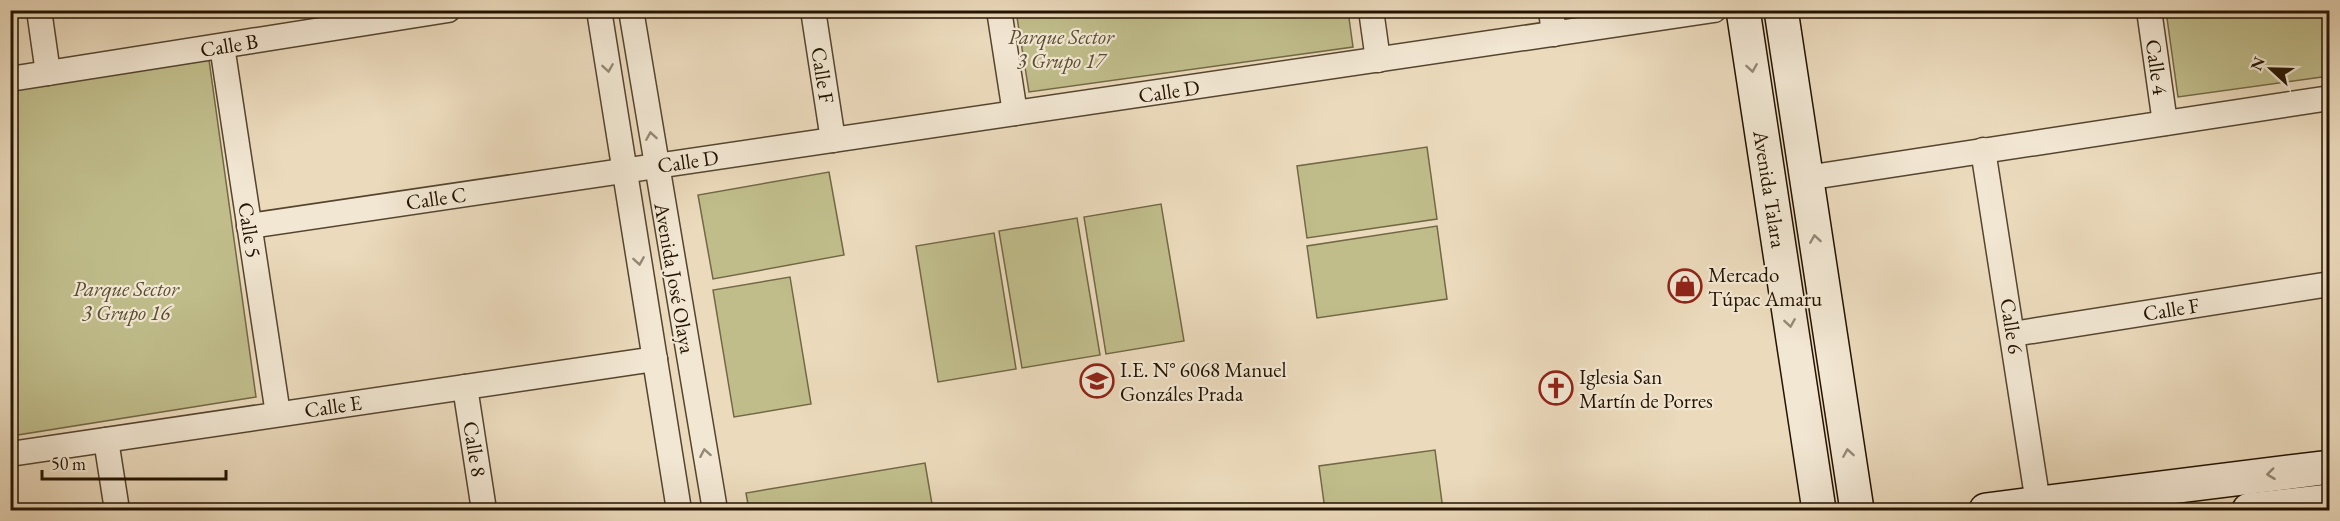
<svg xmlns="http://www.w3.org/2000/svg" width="2340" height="521" viewBox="0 0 2340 521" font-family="'EB Garamond',serif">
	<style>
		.green { fill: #c0bd8b; stroke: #726846; stroke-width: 1.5 }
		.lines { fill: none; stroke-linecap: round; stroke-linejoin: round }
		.street-casing { stroke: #55452f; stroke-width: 27 }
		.secondary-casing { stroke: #231300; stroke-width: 36 }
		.street { stroke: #f2e7d3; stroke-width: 24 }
		.secondary { stroke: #f2e7d3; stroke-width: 33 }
		.oneway { stroke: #958874 }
		.labels { text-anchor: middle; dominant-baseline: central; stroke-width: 4.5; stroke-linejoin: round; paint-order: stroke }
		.park-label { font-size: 21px; font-style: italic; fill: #5a4e31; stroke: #f2e7d3 }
		.street-label { font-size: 21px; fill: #231300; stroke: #f2e7d3 }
		.poi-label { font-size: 21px; fill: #231300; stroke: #f2e7d3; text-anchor: start }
	</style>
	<rect width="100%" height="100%" fill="#ebdabc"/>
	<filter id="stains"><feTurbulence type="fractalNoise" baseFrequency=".00333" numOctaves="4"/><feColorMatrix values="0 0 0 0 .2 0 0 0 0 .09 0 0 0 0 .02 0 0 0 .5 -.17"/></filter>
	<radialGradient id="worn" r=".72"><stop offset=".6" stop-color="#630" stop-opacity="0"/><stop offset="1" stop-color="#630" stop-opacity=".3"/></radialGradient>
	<g class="green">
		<polygon points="1016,11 1348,11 1353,47 1029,92"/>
		<polygon points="2166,11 2329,11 2329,76 2178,97"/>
		<polygon points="209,60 256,397 11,436 11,90"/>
		<polygon points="1427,147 1437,219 1307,238 1297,166"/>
		<polygon points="829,172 844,255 713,279 698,195"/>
		<polygon points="1161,204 1184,341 1106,354 1084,217"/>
		<polygon points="1077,218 1100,355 1022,368 999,231"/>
		<polygon points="1437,226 1447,299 1317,318 1307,246"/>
		<polygon points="994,233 1016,369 938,382 916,246"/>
		<polygon points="790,277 811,404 734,417 713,290"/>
		<polygon points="1435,450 1443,510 1325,510 1319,466"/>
		<polygon points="925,463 933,510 749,510 746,493"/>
	</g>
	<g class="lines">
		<defs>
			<g id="street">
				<polyline points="39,10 48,73"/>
				<polyline points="599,10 679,510"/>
				<polyline points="631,10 715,510"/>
				<polyline points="813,10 833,140"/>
				<polyline points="999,10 1015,113"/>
				<polyline points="1371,10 1378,60"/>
				<polyline points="1551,10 1554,34"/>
				<polyline points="2149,10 2165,123"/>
				<polyline points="222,46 278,414"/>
				<polyline points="10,79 448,10"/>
				<polyline points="1983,150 2038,503"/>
				<polyline points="1806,178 2330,98"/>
				<polyline points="249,226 1714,10"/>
				<polyline points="2013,334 2330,284"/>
				<polyline points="465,387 484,510"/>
				<polyline points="106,440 117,510"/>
				<polyline points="10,454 655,359"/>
			</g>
			<g id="secondary">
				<polyline points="1743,10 1819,510"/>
				<polyline points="1781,10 1857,510"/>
				<polyline points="1986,510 2330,467"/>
				<polyline points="2249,510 2330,501"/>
			</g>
		</defs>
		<use href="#street" class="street-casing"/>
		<use href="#secondary" class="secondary-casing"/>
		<use href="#street" class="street"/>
		<use href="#secondary" class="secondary"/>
	</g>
	<defs><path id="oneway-chevron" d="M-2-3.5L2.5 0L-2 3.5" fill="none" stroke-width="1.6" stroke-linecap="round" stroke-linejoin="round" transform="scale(1.5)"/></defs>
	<g class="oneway">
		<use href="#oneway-chevron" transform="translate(608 68) rotate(81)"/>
		<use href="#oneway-chevron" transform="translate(1752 68) rotate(81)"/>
		<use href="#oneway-chevron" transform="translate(651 136) rotate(-99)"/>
		<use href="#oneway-chevron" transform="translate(1815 239) rotate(-99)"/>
		<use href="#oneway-chevron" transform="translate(639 261) rotate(81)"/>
		<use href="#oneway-chevron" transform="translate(1790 323) rotate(81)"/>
		<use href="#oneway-chevron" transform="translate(705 453) rotate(-100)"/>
		<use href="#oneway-chevron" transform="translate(1848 453) rotate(-99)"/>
		<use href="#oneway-chevron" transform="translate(2271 474) rotate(173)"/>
	</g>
	<defs>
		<symbol id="shop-ring" viewBox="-11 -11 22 22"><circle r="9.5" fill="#f2e7d3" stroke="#8f2418" stroke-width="1.5"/><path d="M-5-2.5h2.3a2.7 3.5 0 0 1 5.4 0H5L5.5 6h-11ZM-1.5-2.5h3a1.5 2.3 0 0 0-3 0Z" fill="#8f2418"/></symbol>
		<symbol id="school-ring" viewBox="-11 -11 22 22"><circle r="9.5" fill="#f2e7d3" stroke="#8f2418" stroke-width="1.5"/><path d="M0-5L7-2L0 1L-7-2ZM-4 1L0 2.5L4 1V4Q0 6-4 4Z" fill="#8f2418"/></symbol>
		<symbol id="church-ring" viewBox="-11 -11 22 22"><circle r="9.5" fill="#f2e7d3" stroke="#8f2418" stroke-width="1.5"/><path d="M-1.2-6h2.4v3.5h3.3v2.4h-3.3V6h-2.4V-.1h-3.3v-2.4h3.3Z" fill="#8f2418"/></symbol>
	</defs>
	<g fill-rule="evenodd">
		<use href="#shop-ring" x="1666" y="267" width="38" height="38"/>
		<use href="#school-ring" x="1078" y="362" width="38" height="38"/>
		<use href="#church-ring" x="1537" y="369" width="38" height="38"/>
	</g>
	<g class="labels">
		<g class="park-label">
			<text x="1061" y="36">Parque Sector<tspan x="1061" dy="24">3 Grupo 17</tspan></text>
			<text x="126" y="288">Parque Sector<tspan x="126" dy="24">3 Grupo 16</tspan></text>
		</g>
		<g class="street-label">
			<text transform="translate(229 45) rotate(-9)">Calle B</text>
			<text transform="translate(2157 67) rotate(82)">Calle 4</text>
			<text transform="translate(823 75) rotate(81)">Calle F</text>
			<text transform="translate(1169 91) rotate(-8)">Calle D</text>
			<text transform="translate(688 161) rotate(-8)">Calle D</text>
			<text transform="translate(1770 189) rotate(81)">Avenida Talara</text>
			<text transform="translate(436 198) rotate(-8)">Calle C</text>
			<text transform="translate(250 230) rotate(81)">Calle 5</text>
			<text transform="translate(675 278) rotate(80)">Avenida José Olaya</text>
			<text transform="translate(2171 309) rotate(-9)">Calle F</text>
			<text transform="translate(2012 326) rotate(81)">Calle 6</text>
			<text transform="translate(333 406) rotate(-8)">Calle E</text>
			<text transform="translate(475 449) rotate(81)">Calle 8</text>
		</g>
		<g class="poi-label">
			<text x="1708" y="274">Mercado<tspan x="1708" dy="24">Túpac Amaru</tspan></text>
			<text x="1120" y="369">I.E. N° 6068 Manuel<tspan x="1120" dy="24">Gonzáles Prada</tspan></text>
			<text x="1579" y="376">Iglesia San<tspan x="1579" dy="24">Martín de Porres</tspan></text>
		</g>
	</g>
	<rect width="2340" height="521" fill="none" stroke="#ebdabc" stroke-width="36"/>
	<rect x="12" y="12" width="2316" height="497" fill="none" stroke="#231300" stroke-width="3"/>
	<rect x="18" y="18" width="2304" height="485" fill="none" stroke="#231300" stroke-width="1.5"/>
	<g transform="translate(2271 69) rotate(292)" stroke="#f2e7d3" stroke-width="4.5" paint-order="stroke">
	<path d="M0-4.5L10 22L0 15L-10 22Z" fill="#231300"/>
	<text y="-9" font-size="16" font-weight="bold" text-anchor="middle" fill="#231300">N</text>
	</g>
	<path d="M42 470v9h184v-9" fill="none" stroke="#231300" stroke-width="3"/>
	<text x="51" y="470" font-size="18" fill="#231300" stroke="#f2e7d3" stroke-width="4.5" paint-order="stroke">50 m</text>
	<rect width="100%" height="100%" filter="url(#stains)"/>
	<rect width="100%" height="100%" fill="url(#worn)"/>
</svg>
